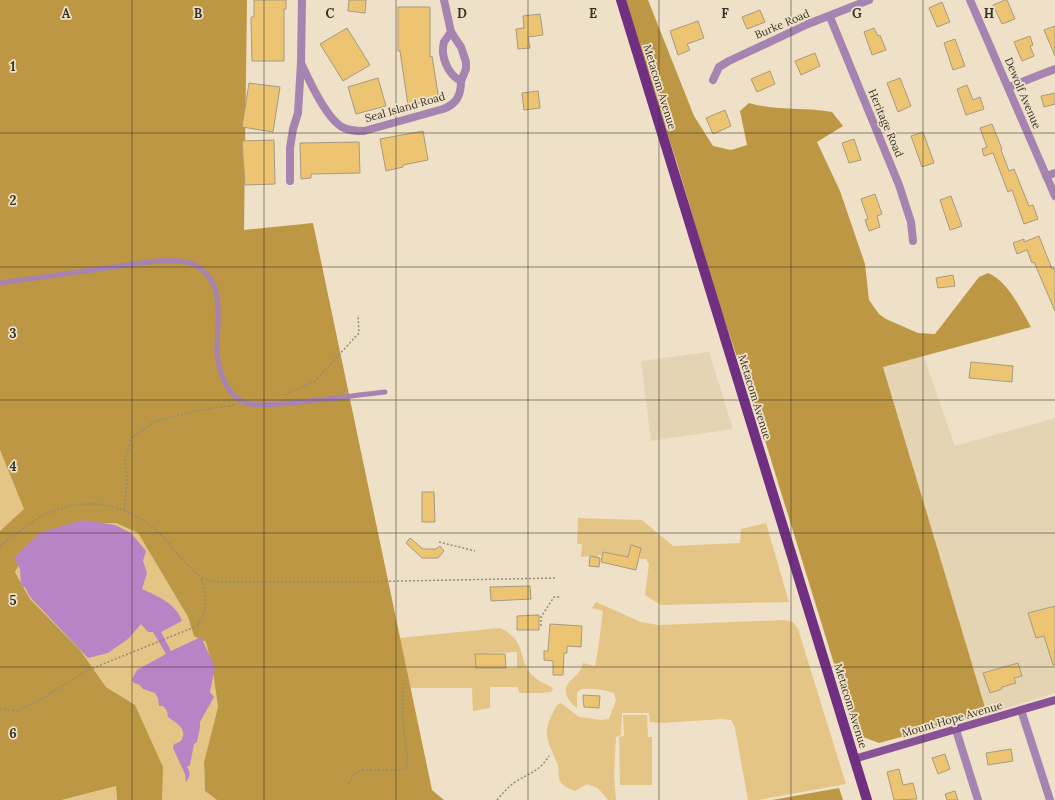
<svg xmlns="http://www.w3.org/2000/svg" width="1055" height="800" viewBox="0 0 1055 800" font-family="Lora,serif">
	<style>
		.built { fill: #e4d4b4 }
		.green { fill: #e4c586; fill-rule: evenodd }
		.forest { fill: #bd9744 }
		.water { fill: #b884c6 }
		.building { fill: #ecc472; stroke: #a69a82 }
		.lines { fill: none; stroke-linecap: round; stroke-linejoin: round }
		.path { stroke: #948b79; stroke-width: 1.5; stroke-dasharray: 2 2; stroke-linecap: butt }
		.lane { stroke: #a683b0; stroke-width: 5 }
		.street { stroke: #a683b0; stroke-width: 8 }
		.secondary { stroke: #885396; stroke-width: 8 }
		.primary { stroke: #712f82; stroke-width: 10 }
		.grid { fill: none; stroke: #39342a; stroke-width: 1; stroke-opacity: 0.55 }
		.labels { text-anchor: middle; dominant-baseline: central; stroke-width: 3.5; stroke-linejoin: round; paint-order: stroke }
		.street-label { font-size: 11px; fill: #39342a; stroke: #eee1c7 }
		.grid-label { font-size: 13px; text-anchor: middle; font-weight: bold; fill: #39342a; stroke: #eee1c7; stroke-width: 3.5; stroke-linejoin: round; paint-order: stroke }
	</style>
	<rect width="100%" height="100%" fill="#eee1c7"/>
	<g class="built">
		<polygon points="709,352 733,429 651,441 641,361"/>
		<polygon points="923,355 955,446 1055,418 1055,693 987,714 883,366"/>
	</g>
	<g class="green">
		<polygon points="0,450 25,510 0,531"/>
		<polygon points="578,518 642,520 673,546 740,543 741,529 766,523 789,602 661,605 645,595 649,564 646,559 640,559 640,548 628,557 604,553 603,556 598,555 598,558 590,556 581,557 582,544 577,544"/>
		<polygon points="116,523 138,533 188,617 194,636 206,641 212,665 218,707 204,762 205,791 217,800 162,800 135,705 106,687 80,650 30,599 15,572 35,538 87,524"/>
		<path d="M596 602 641 622 658 625 785 620 793 622 798 629 846 784 758 800H748L735 728 731 720 722 719 664 723 650 722 649 713H622L621 735 616 737 614 776 616 800H608L598 788 587 784 575 791C568 788 561 786 559 778 558 774 559 770 558 766 547 736 540 736 557 705L561 703 579 717 602 720 609 719 616 700 614 693C603 689 593 688 581 689L577 693V708C568 702 561 690 570 681 573 678 576 676 579 672 581 670 582 666 583 663L595 666 598 650 603 611 592 608Z"/>
		<path d="M500 628C527 641 517 657 532 675 537 681 547 684 553 688L551 692 541 693H519L518 687H490V708L473 711 472 688H404L399 638ZM517 652V668H476L475 654Z"/>
		<polygon points="623,715 647,715 648,737 652,737 652,785 620,785 619,737 624,736"/>
		<polygon points="116,786 117,800 63,800"/>
	</g>
	<g class="forest">
		<polygon points="0,0 247,0 244,230 313,223 432,790 444,800 217,800 205,791 204,762 218,707 212,665 206,642 194,636 188,617 138,533 116,523 87,524 35,538 15,572 30,599 80,650 106,687 135,705 163,767 162,800 117,800 116,786 62,800 0,800 0,531 24,509 0,450"/>
		<path d="M626 0H648L694 116 713 146 731 150 747 145 740 111 749 103C776 111 805 107 832 112L843 126 817 142 840 191 865 264 869 300 879 314 886 319 918 333 935 334 979 277 988 273C1008 281 1021 310 1031 327L883 367 987 714 879 743 863 737 852 722 763 434 717 298 677 163 644 63Z"/>
		<polygon points="839,788 843,800 772,800"/>
	</g>
	<path class="water" d="M83 520 115 525 131 533 146 551 143 561 147 573 142 589C157 596 176 603 182 621L161 632 171 651 201 637 215 667 210 692 214 697 200 722V727L197 742 194 744 190 765 187 767C191 773 190 776 186 782L185 774 173 748 174 744C179 743 182 741 183 736 185 726 174 722 168 717L167 711 163 706H159L158 698 155 693 143 689 140 685 134 683 132 679 137 670 166 654 153 632H148L141 624 128 639 108 653 88 658 30 597 25 587 21 586 20 569 14 558 41 532Z"/>
	<g class="building">
		<polygon points="254,0 286,0 286,9 284,9 284,61 252,61 251,17 254,17"/>
		<polygon points="349,0 366,0 365,13 348,11"/>
		<polygon points="1005,0 1007,0 1015,19 1002,24 993,5"/>
		<polygon points="942,2 950,22 937,27 929,8"/>
		<polygon points="398,7 430,7 430,57 432,56 439,100 408,105 400,51 398,51"/>
		<polygon points="760,10 765,22 747,29 742,17"/>
		<polygon points="540,14 543,35 528,37 530,48 518,49 516,29 524,28 523,16"/>
		<polygon points="698,21 704,38 687,44 690,50 678,55 670,31"/>
		<polygon points="1055,26 1055,56 1044,30"/>
		<polygon points="347,28 370,65 343,81 320,44"/>
		<polygon points="874,28 878,36 880,35 886,50 872,55 864,32"/>
		<polygon points="1030,36 1033,45 1030,46 1034,56 1022,61 1014,42"/>
		<polygon points="955,39 965,66 953,70 944,43"/>
		<polygon points="815,53 820,66 801,75 795,61"/>
		<polygon points="770,71 775,84 757,92 751,79"/>
		<polygon points="378,78 386,106 356,114 348,87"/>
		<polygon points="900,78 911,106 898,112 887,83"/>
		<polygon points="249,83 280,87 273,132 242,127"/>
		<polygon points="967,85 973,100 980,97 984,109 966,115 957,89"/>
		<polygon points="538,91 540,108 524,110 522,93"/>
		<polygon points="1055,93 1055,104 1044,107 1041,96"/>
		<polygon points="725,110 731,126 713,134 706,118"/>
		<polygon points="992,124 1002,149 1001,150 1009,171 1014,169 1029,206 1033,205 1038,219 1024,224 1012,190 1008,192 993,153 984,156 982,149 987,147 980,128"/>
		<polygon points="423,131 428,160 403,165 403,167 386,171 380,139"/>
		<polygon points="923,132 934,163 922,167 911,136"/>
		<polygon points="854,139 861,160 849,163 842,143"/>
		<polygon points="274,140 275,184 245,185 242,141"/>
		<polygon points="359,142 360,173 311,174 311,178 301,179 300,143"/>
		<polygon points="875,194 882,214 877,216 880,227 869,231 865,220 868,219 861,199"/>
		<polygon points="951,196 962,226 950,230 940,200"/>
		<polygon points="1039,236 1052,269 1055,268 1055,311 1034,262 1032,263 1027,250 1017,254 1013,243 1024,239 1024,242"/>
		<polygon points="953,275 955,286 938,288 936,278"/>
		<polygon points="971,362 1013,366 1012,382 969,378"/>
		<polygon points="422,492 434,492 435,522 422,522"/>
		<polygon points="410,538 423,549 436,549 440,546 444,551 438,558 422,558 406,543"/>
		<polygon points="631,545 641,548 636,570 601,562 603,552 628,557"/>
		<polygon points="590,556 600,558 599,567 589,566"/>
		<polygon points="530,586 531,599 491,601 490,587"/>
		<polygon points="1055,606 1055,665 1053,665 1044,636 1036,638 1028,613"/>
		<polygon points="539,615 539,630 517,630 517,616"/>
		<polygon points="550,624 582,626 581,647 567,646 567,653 564,653 563,675 553,675 553,661 544,660 544,651 548,651"/>
		<polygon points="475,654 505,654 506,668 476,668"/>
		<polygon points="1018,663 1022,676 1014,678 1016,683 1002,687 1002,689 990,693 983,673"/>
		<polygon points="583,695 600,696 599,708 584,707"/>
		<polygon points="1011,749 1013,761 988,765 986,753"/>
		<polygon points="945,754 950,769 938,774 932,758"/>
		<polygon points="899,769 903,785 913,783 917,799 894,800 887,772"/>
		<polygon points="955,791 958,800 947,800 945,794"/>
	</g>
	<g class="lines">
		<g class="path">
			<polyline points="285,395 315,381 359,333 358,315"/>
			<polyline points="124,509 127,481 125,461 131,438 154,422 195,411 234,405"/>
			<polyline points="439,542 475,551"/>
			<path d="M0 546C14 536 27 524 42 516 87 493 133 504 166 540 176 552 189 569 202 577 206 580 211 581 216 582H351L557 578"/>
			<polyline points="541,626 541,617 554,597 561,597"/>
			<path d="M0 709 16 711 32 704 51 693 86 671 197 626C209 613 206 594 201 578"/>
			<path d="M349 784 353 775 362 770H398L406 768C409 757 406 751 405 740 403 720 401 702 404 683"/>
			<path d="M497 800C503 793 508 787 515 782 529 773 539 772 549 756"/>
		</g>
		<path class="lane" d="M0 283 156 261C168 261 184 259 195 265 228 283 216 324 217 354 218 364 221 374 225 383 230 393 236 400 246 403 257 407 269 404 280 404 315 401 350 396 385 392"/>
		<g class="street">
			<polyline points="444,0 451,32 461,47 466,62 466,69 461,81"/>
			<polyline points="970,0 1055,196"/>
			<polyline points="830,17 899,185 911,222 913,241"/>
			<path d="M301 63C309 80 326 118 342 127 349 131 356 131 364 131L443 109C457 104 461 95 461 81 448 75 440 56 444 42 446 39 449 35 451 32"/>
			<polyline points="713,80 719,67 729,61 808,24 869,0"/>
			<polyline points="1009,87 1055,69"/>
			<polyline points="1046,176 1055,173"/>
			<polyline points="290,181 290,148 293,129 298,113 301,63 302,0"/>
			<polyline points="1021,710 1050,800"/>
			<polyline points="956,730 978,800"/>
		</g>
		<polyline class="secondary" points="854,759 1055,700"/>
		<polyline class="primary" points="621,0 867,800"/>
	</g>
	<path class="grid" d="M132 0V800M264 0V800M396 0V800M528 0V800M659 0V800M791 0V800M923 0V800M0 133H1055M0 267H1055M0 400H1055M0 533H1055M0 667H1055"/>
	<g class="labels">
		<g class="street-label">
			<text transform="translate(782 24) rotate(-23)">Burke Road</text>
			<text transform="translate(660 87) rotate(73)">Metacom Avenue</text>
			<text transform="translate(1023 93) rotate(67)">Dewolf Avenue</text>
			<text transform="translate(405 107) rotate(-16)">Seal Island Road</text>
			<text transform="translate(886 123) rotate(67)">Heritage Road</text>
			<text transform="translate(755 397) rotate(73)">Metacom Avenue</text>
			<text transform="translate(851 706) rotate(73)">Metacom Avenue</text>
			<text transform="translate(952 719) rotate(-16)">Mount Hope Avenue</text>
		</g>
	</g>
	<g class="grid-label">
		<text x="66" y="18">A</text>
		<text x="198" y="18">B</text>
		<text x="330" y="18">C</text>
		<text x="462" y="18">D</text>
		<text x="593" y="18">E</text>
		<text x="725" y="18">F</text>
		<text x="857" y="18">G</text>
		<text x="989" y="18">H</text>
		<text x="13" y="71">1</text>
		<text x="13" y="205">2</text>
		<text x="13" y="338">3</text>
		<text x="13" y="471">4</text>
		<text x="13" y="605">5</text>
		<text x="13" y="738">6</text>
	</g>
</svg>
